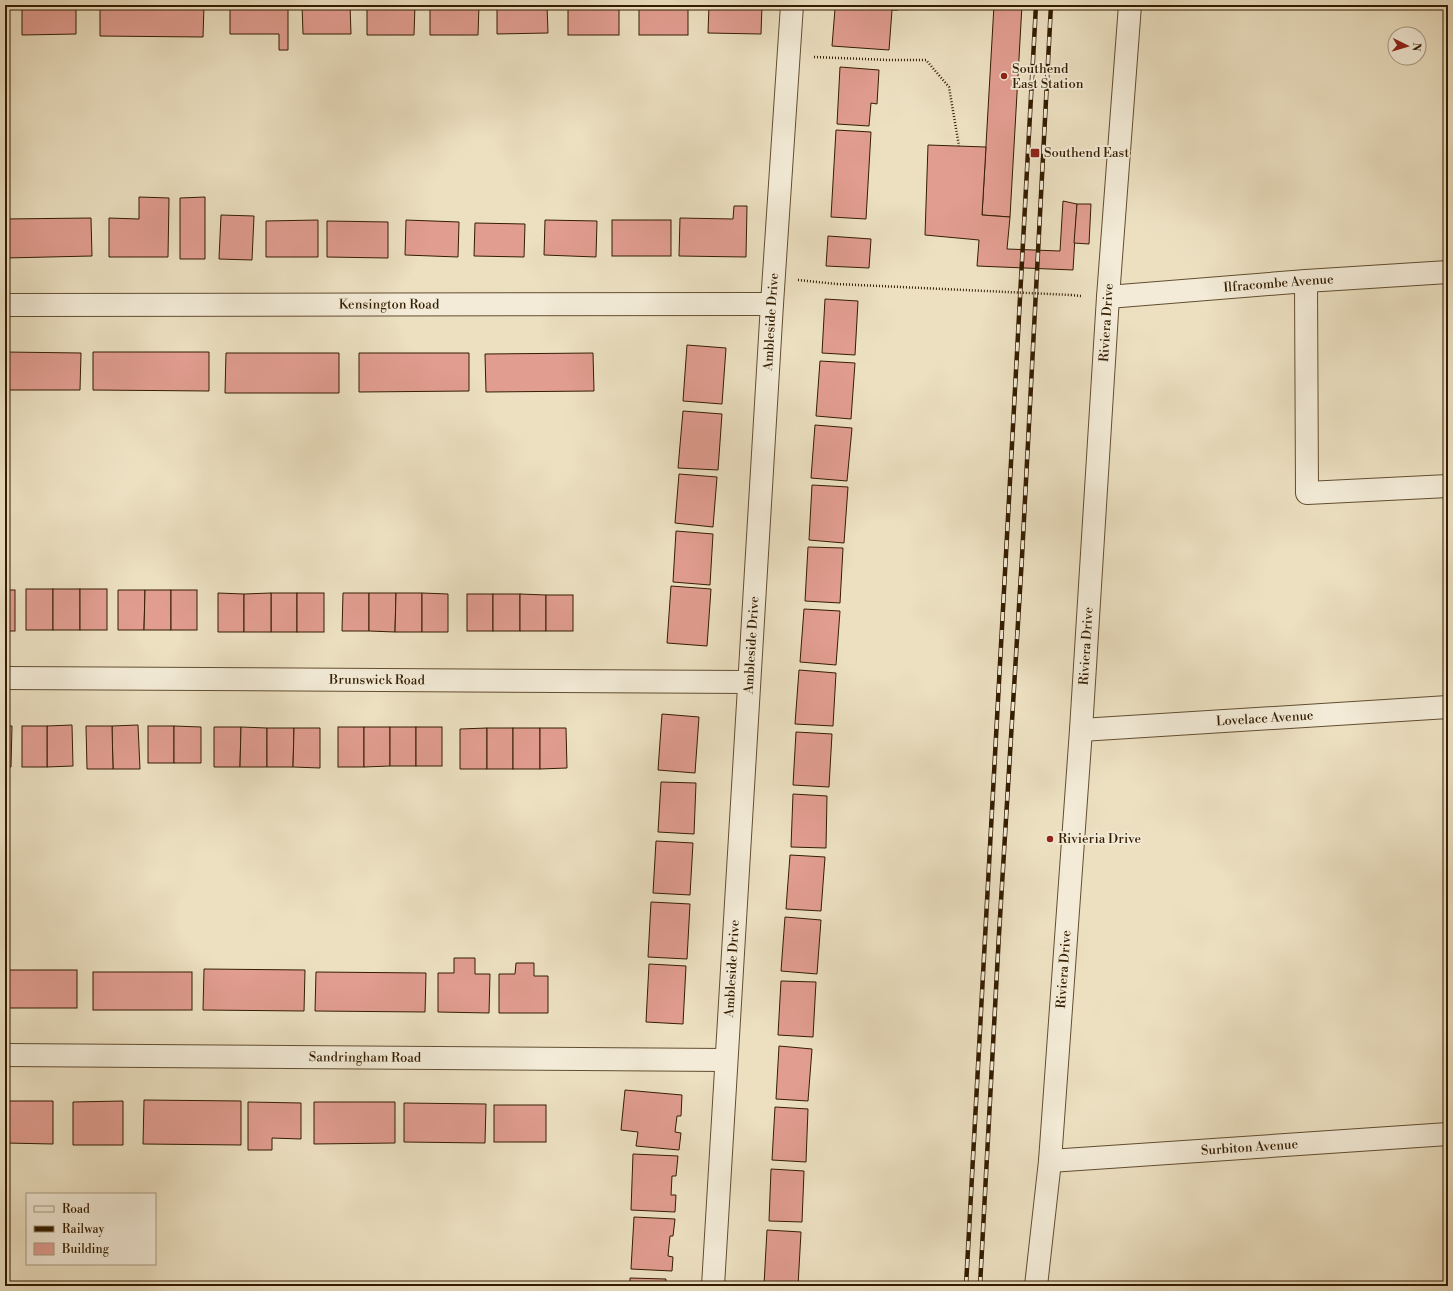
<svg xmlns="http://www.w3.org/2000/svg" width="1453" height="1291" viewBox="0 0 1453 1291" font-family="'Libre Bodoni',serif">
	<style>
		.building { fill: #e19d90; stroke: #341d00 }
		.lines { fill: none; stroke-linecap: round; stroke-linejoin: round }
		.minor-casing { stroke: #624e30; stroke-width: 24 }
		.path { stroke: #341d00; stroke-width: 2.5; stroke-dasharray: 1 2; stroke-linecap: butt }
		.minor { stroke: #f3ebd7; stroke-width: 22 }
		.rail-casing { stroke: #341d00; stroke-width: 4.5 }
		.rail { stroke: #f3ebd7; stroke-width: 3; stroke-dasharray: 9; stroke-linecap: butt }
		.path-bridge { stroke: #341d00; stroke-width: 2.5; stroke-dasharray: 1 2; stroke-linecap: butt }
		.poi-dot { fill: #8f2418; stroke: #f3ebd7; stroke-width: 1.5 }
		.labels { text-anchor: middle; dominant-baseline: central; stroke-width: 3.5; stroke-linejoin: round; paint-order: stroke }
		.poi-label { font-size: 13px; fill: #341d00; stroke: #f3ebd7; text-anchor: start }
		.street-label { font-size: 13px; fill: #341d00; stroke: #f3ebd7 }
	</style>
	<rect width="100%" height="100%" fill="#ece0c1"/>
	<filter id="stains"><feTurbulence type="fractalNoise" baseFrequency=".005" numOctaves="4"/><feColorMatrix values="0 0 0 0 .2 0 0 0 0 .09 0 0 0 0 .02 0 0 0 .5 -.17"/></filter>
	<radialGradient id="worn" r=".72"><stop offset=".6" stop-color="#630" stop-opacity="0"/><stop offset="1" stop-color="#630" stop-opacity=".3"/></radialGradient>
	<g class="building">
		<polygon points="22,5 76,5 76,34 22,35"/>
		<polygon points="100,5 204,5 203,37 100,36"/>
		<polygon points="230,5 288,5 288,50 279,50 279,34 230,34"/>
		<polygon points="302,5 350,5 351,34 303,34"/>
		<polygon points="367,5 415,5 414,35 367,35"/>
		<polygon points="430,5 479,5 478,35 430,35"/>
		<polygon points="497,5 547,5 548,33 497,34"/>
		<rect x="568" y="5" width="51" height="30"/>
		<rect x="639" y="5" width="49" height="30"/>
		<polygon points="709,5 762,5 761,34 708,33"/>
		<polygon points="830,5 898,5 898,10 892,10 889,50 832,46 835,9 829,9"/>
		<polygon points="994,5 1022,5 1010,217 982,215"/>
		<polygon points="840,67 879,70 877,104 871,103 869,126 837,124"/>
		<polygon points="836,130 871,132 866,219 831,217"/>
		<polygon points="928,145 986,147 982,215 1010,217 1007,249 1060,251 1063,201 1077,204 1073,270 977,266 979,240 925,235"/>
		<polygon points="139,197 169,198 168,257 109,257 109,218 139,219"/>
		<polygon points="205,197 205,259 180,259 180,198"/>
		<polygon points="1077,204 1091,204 1089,244 1074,243"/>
		<polygon points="734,206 747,206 746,257 679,256 680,218 733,219"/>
		<polygon points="221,215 254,216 252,260 219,259"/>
		<polygon points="91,218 92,256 5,258 5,219"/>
		<polygon points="318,220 318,257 266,257 266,221"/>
		<polygon points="406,220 459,222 458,257 405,255"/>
		<polygon points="545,220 597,221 596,257 544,255"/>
		<rect x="612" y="220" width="59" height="36"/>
		<polygon points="327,221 388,222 388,258 327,257"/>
		<polygon points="475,223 525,224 524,257 474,256"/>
		<polygon points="828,236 871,239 869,268 826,266"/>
		<polygon points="825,299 858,301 855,355 822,353"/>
		<polygon points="687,345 726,348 722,404 683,401"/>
		<polygon points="5,352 81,353 80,390 5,390"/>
		<polygon points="93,352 209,352 209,391 93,390"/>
		<polygon points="226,353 339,353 339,393 225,393"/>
		<polygon points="359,353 469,353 469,391 359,392"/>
		<polygon points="593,353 594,391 486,392 485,354"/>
		<polygon points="820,361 855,363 851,419 816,416"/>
		<polygon points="683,411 722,414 718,470 678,468"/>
		<polygon points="815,425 852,428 847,481 811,478"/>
		<polygon points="679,474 717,477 713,527 675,523"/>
		<polygon points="812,485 848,487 844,543 809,540"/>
		<polygon points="676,531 713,534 710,585 673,582"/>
		<polygon points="808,547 843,548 840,603 805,601"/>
		<polygon points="671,586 711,589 707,646 667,643"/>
		<rect x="26" y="589" width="27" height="41"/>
		<rect x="53" y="589" width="27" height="41"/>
		<rect x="80" y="589" width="27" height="41"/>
		<rect x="5" y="590" width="10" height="41"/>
		<polygon points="118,590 145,590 144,630 118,630"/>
		<polygon points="145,590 171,590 171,630 144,630"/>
		<rect x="171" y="590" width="26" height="40"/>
		<polygon points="218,593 244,594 244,632 218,632"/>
		<rect x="271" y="593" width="26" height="39"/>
		<polygon points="271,593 271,632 244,632 244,594"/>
		<rect x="297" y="593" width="27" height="39"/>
		<polygon points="343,593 369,593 369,631 342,631"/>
		<polygon points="369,593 396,593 395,632 369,631"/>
		<polygon points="396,593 422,593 422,632 395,632"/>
		<polygon points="422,593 448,594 448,632 422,632"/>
		<rect x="467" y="594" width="26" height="37"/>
		<rect x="493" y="594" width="27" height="37"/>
		<polygon points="520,594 546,595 546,631 520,631"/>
		<rect x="546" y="595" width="27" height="36"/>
		<polygon points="804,609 840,611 836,665 800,662"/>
		<polygon points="799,670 836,673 833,726 795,724"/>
		<polygon points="662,714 699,717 695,773 658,770"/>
		<polygon points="72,725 73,766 47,767 47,726"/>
		<polygon points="138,725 140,769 113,769 112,726"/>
		<polygon points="5,726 12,726 11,767 5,767"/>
		<rect x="22" y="726" width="25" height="41"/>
		<polygon points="86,726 112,726 113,769 87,769"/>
		<rect x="148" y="726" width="26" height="37"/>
		<polygon points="174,726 201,727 201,763 174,763"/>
		<polygon points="214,727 241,727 240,767 214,767"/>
		<polygon points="241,727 267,728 267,767 240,767"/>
		<rect x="338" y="727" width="26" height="40"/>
		<polygon points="364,727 390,727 390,766 364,767"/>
		<rect x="390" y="727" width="26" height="39"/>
		<rect x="416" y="727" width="26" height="39"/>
		<polygon points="267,728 294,728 293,767 267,767"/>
		<polygon points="294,728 320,728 320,768 293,767"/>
		<polygon points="487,728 487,769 460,769 460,729"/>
		<rect x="487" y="728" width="26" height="41"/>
		<rect x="513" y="728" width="27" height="41"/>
		<polygon points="540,728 566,728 567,768 540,769"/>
		<polygon points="796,732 832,734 829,787 793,785"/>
		<polygon points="661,782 696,783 694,834 658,832"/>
		<polygon points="793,794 827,796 826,848 791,847"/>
		<polygon points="656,841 693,843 690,895 653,893"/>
		<polygon points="790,855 825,857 821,911 786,909"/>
		<polygon points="651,902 690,904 687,959 648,957"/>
		<polygon points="785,917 821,920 817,974 781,971"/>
		<polygon points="454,958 475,958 475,974 490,974 489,1013 438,1012 438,973 454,973"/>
		<polygon points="516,963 534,963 534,976 548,976 548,1013 499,1013 499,974 515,974"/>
		<polygon points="649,964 686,966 683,1024 646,1022"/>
		<polygon points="204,969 305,970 304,1011 203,1010"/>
		<rect x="5" y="970" width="72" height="38"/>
		<rect x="93" y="972" width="99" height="38"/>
		<polygon points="316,972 426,973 425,1012 315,1011"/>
		<polygon points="781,981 816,982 813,1037 778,1035"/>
		<polygon points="779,1046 812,1049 808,1101 776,1099"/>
		<polygon points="625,1090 682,1095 681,1116 677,1116 675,1132 681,1133 679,1150 636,1146 638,1132 621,1130"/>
		<polygon points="144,1100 241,1101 241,1145 143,1144"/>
		<polygon points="5,1101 53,1101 53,1144 5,1143"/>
		<polygon points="123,1101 123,1145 73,1145 73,1102"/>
		<polygon points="248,1102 301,1103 301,1139 272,1138 272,1150 248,1150"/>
		<polygon points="314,1102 395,1102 395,1143 314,1144"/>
		<polygon points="404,1103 486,1104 485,1143 404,1142"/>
		<rect x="494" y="1105" width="52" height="37"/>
		<polygon points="775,1107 808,1109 806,1162 772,1160"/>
		<polygon points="633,1154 678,1156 676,1176 672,1176 671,1195 676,1195 675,1212 631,1210"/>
		<polygon points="771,1169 804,1171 802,1222 769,1221"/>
		<polygon points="634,1217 675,1219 673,1236 670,1236 668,1256 673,1257 672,1271 631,1269"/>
		<polygon points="767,1230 801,1232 798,1286 764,1285"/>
		<polygon points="630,1278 666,1279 665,1286 630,1286"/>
	</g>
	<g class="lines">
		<defs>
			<g id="minor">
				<polyline points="1306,281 1307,493 1448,486"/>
				<path id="s1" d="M1108 297 1306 281 1448 272"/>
				<path id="s2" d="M5 305 772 304"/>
				<path id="s3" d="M5 678 749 682"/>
				<path id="s4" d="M1081 730 1448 707"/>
				<path id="s5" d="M5 1055 726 1060"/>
				<path id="s6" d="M1050 1161 1448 1134"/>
				<path id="s7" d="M713 1286 772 304 792 5"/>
				<path id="s8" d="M1036 1286 1050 1161 1081 730 1108 297 1130 5"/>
			</g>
		</defs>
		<use href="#minor" class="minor-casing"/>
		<g class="path">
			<polyline points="814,57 889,60 926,60 949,87 959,146"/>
			<polyline points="798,280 837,284"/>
			<polyline points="1071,295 1081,296"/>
		</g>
		<use href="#minor" class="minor"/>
		<defs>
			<g id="rail">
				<polyline points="966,1286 1036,5"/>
				<polyline points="980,1286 999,934 1022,557 1051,5"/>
			</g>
		</defs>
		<use href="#rail" class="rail-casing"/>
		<use href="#rail" class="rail"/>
		<polyline class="path-bridge" points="837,284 1071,295"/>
	</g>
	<g class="poi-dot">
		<circle cx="1004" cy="76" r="4"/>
		<rect x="1030" y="148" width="10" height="10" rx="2"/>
		<circle cx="1050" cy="839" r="4"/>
	</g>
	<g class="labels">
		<g class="poi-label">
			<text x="1012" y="69">Southend<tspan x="1012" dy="15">East Station</tspan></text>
			<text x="1044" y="153">Southend East</text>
			<text x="1058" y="839">Rivieria Drive</text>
		</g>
		<g class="street-label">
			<text stroke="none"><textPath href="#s1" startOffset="171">Ilfracombe Avenue</textPath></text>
			<text stroke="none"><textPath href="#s2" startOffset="384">Kensington Road</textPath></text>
			<text stroke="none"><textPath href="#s7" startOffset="966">Ambleside Drive</textPath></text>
			<text stroke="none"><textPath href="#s8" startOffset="966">Riviera Drive</textPath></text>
			<text stroke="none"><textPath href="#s7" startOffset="642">Ambleside Drive</textPath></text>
			<text stroke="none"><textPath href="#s8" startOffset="642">Riviera Drive</textPath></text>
			<text stroke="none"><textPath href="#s3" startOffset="372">Brunswick Road</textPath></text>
			<text stroke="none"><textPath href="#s4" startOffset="184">Lovelace Avenue</textPath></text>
			<text stroke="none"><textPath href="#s7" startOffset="318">Ambleside Drive</textPath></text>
			<text stroke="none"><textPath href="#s8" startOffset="318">Riviera Drive</textPath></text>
			<text stroke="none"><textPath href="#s5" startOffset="360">Sandringham Road</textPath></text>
			<text stroke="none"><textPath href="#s6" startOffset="200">Surbiton Avenue</textPath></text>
		</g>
	</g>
	<rect width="1453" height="1291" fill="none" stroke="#ece0c1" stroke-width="20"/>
	<rect x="6" y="6" width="1441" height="1279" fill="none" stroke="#341d00" stroke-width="2"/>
	<rect x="10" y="10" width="1433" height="1271" fill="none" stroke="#341d00"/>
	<rect x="26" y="1193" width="130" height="72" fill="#f3ebd7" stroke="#a79981"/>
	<rect x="34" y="1206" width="20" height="6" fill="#f3ebd7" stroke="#a79981"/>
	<text x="62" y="1213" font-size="12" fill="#341d00">Road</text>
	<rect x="34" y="1226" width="20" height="6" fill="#341d00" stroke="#a79981"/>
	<text x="62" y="1233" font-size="12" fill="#341d00">Railway</text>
	<rect x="34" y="1243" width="20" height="12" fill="#e19d90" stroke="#a79981"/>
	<text x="62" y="1253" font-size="12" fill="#341d00">Building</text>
	<g transform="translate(1407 46) rotate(95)"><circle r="19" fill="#f3ebd7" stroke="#a79981"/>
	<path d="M0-3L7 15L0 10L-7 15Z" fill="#8f2418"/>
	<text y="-6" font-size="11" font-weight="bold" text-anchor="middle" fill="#341d00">N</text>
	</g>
	<rect width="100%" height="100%" filter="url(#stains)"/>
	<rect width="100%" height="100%" fill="url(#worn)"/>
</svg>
